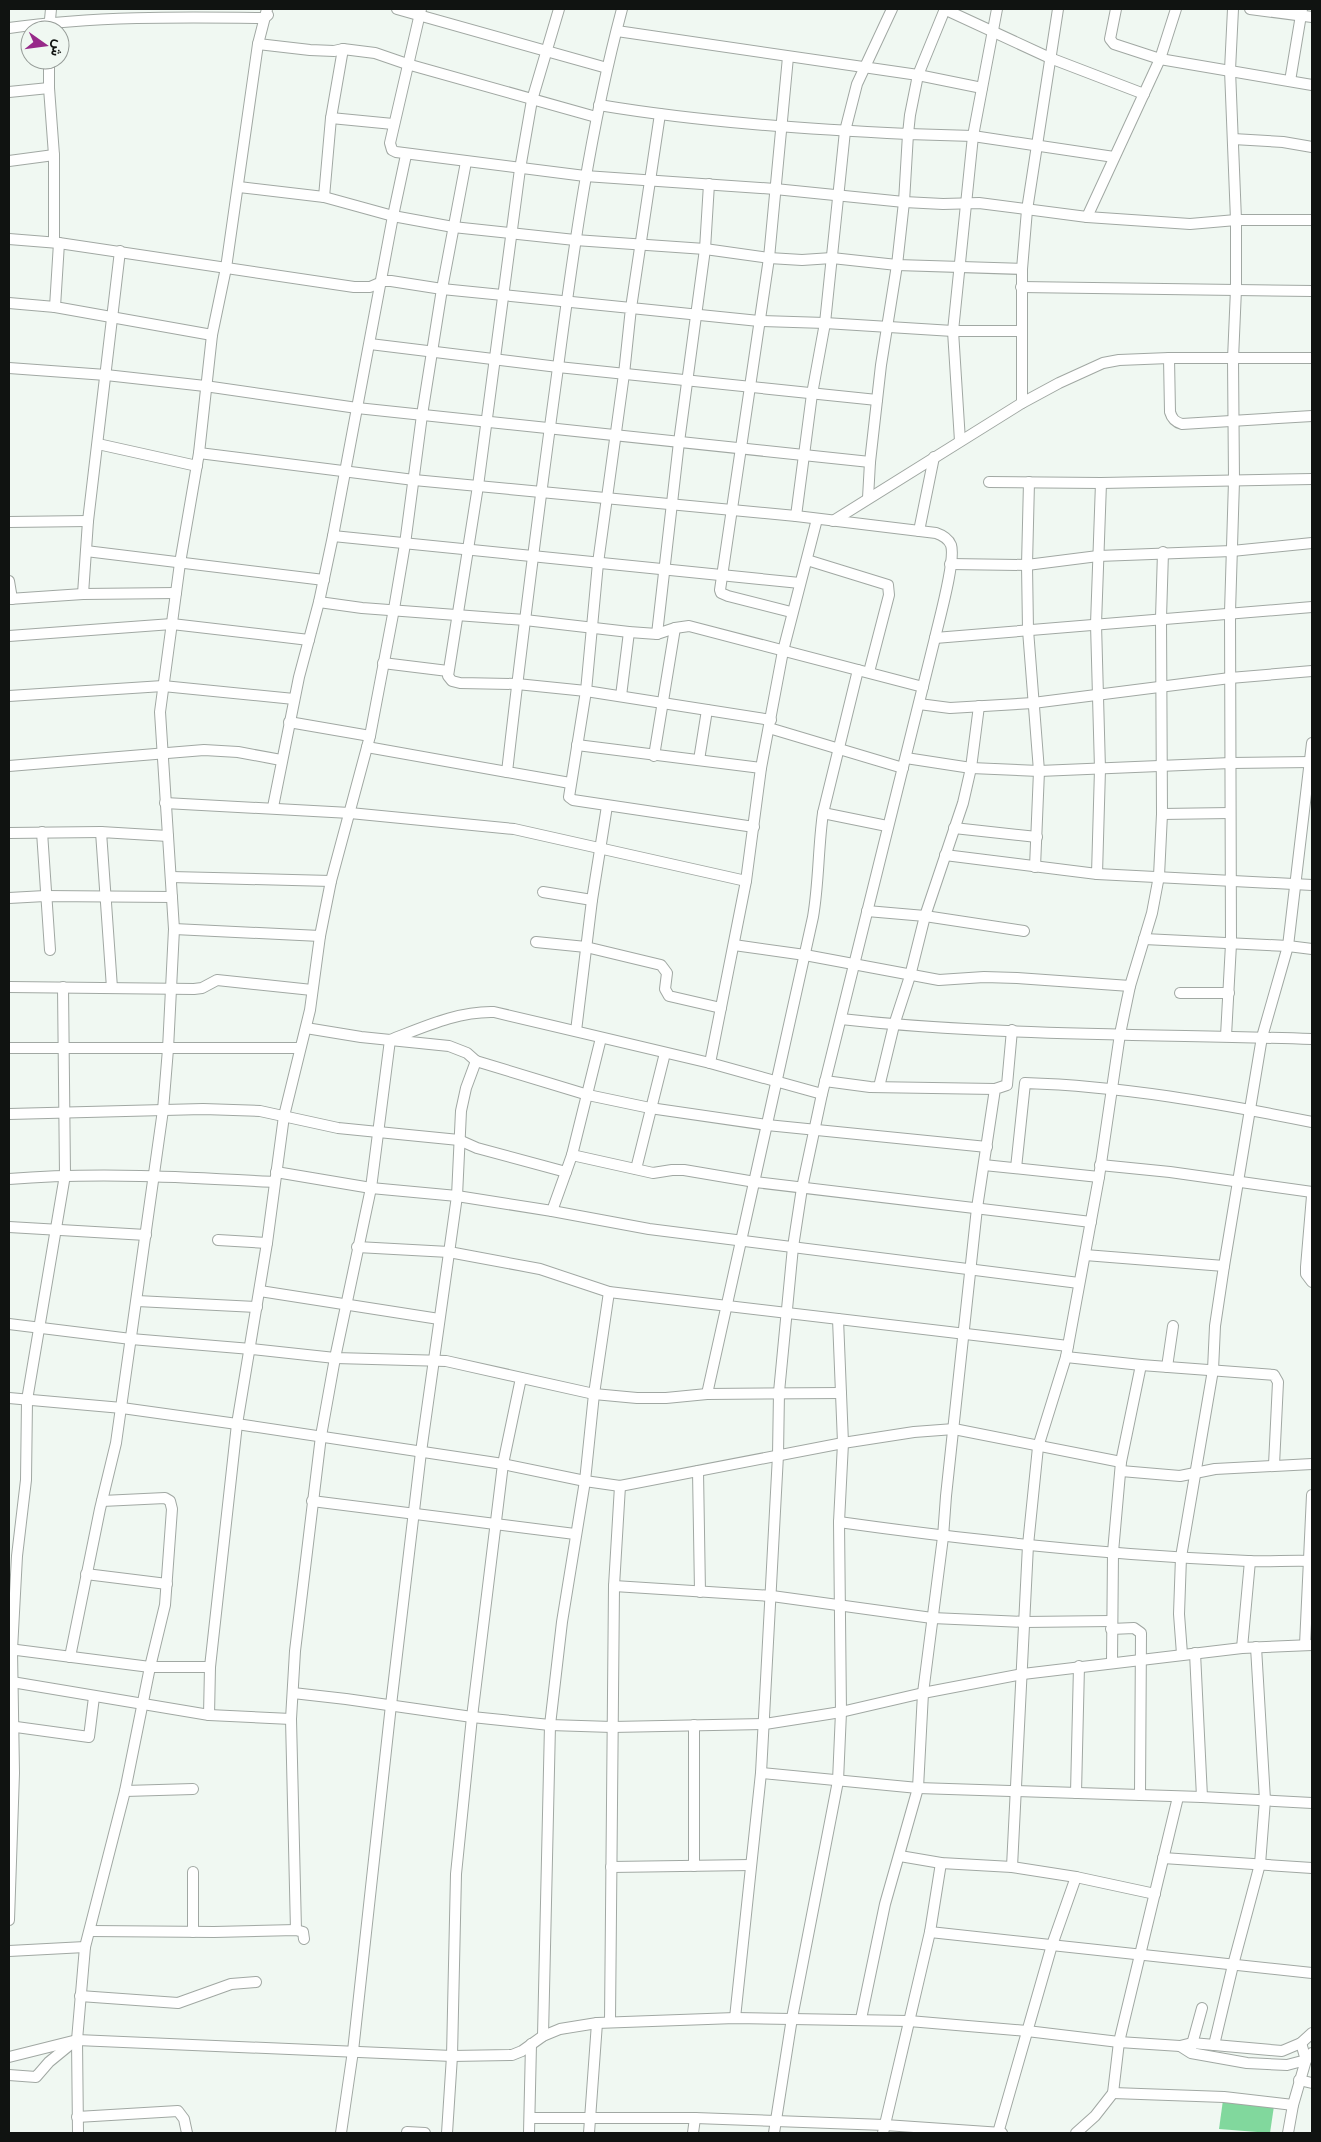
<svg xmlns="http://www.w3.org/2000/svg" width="1321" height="2142" viewBox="0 0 1321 2142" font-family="Commissioner,Vazirmatn,sans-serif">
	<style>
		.green { fill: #81d89d }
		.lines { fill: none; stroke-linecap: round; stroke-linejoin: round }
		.minor-casing { stroke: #a1a8a3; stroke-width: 12 }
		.minor { stroke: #fff; stroke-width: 10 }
	</style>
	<rect width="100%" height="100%" fill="#f0f8f2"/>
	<polygon class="green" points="1223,2100 1274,2106 1270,2133 1219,2129"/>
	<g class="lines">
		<defs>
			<g id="minor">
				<polyline points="397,9 607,68"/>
				<polyline points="421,9 390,143 392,150 396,152 585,176 775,189 904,202 943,204 979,203 1087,217 1190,224 1236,220 1312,220"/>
				<polyline points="559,9 532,100 520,169 478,486 448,676 452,681 460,683 517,684 586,691 771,720"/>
				<polyline points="944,9 1050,58 1144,94"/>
				<polyline points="945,9 918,75 982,88"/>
				<polyline points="1116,9 1110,39 1114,44 1160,59 1312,85"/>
				<polyline points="1250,9 1312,17"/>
				<path d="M9 28C94 16 179 17 264 18L268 15"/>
				<polyline points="49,30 51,9"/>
				<polyline points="258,44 310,50 334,51 343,49 375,53 407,64 596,117"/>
				<polyline points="788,57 769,258 720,590 721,593 728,596 791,612"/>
				<polyline points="49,60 49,88 54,155 54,242"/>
				<polyline points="1290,81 1302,9"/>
				<polyline points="9,92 49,88"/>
				<path d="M599 105C701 122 805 129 908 134L910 115 918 75 617 31"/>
				<polyline points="660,114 631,308 759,321 825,323 953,331 1020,331"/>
				<polyline points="331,118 393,124"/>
				<polyline points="1233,139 1283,142 1312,147"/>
				<polyline points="9,161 54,155"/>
				<polyline points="239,187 324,197 393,216 453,227 575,240 705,249 769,258 802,260 832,258 897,265 1022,269"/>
				<polyline points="324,197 331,118 343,49"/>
				<polyline points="1087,217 1160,59 1176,9"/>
				<polyline points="9,239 59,243 354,287 370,287 384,281 391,281 442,289 631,308 624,374 598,563 586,691 569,797 573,800 754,827"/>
				<polyline points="59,243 55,307 212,335"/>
				<polyline points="1021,287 1312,291"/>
				<polyline points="9,303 55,307"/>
				<polyline points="370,344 558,367 877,400"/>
				<path d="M1169 358 1170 412C1172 419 1175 422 1182 424L1312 416"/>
				<polyline points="9,368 106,375 205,386 357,408 870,462"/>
				<polyline points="1022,403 1022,269 1027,210 1058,9"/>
				<polyline points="960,441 953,331 973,136 997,9"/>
				<polyline points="98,444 197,466"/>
				<path d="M199 453 414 480 796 516 936 533C942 535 948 538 951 545 956 560 939 620 935 638L822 1094 802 1188 793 1247 779 1392 778 1455 761 1773 735 2018"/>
				<polyline points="989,482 1101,483 1312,479"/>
				<polyline points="1029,482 1027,565 1028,630 1039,771 1035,867"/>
				<polyline points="868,498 870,462 881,365 897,265 904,202 908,134 973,136 1114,157"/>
				<polyline points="796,516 812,394 825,323 845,131 857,84 892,9"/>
				<polyline points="833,521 1022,403 1059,383 1103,363 1119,360 1169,358 1312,358"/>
				<polyline points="9,522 88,521"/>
				<polyline points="919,531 934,457"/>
				<polyline points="333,536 800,583"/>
				<polyline points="86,551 324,580"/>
				<polyline points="807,560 888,585 889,595 869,672"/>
				<polyline points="950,564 1027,565 1098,556 1232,551 1312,543"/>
				<polyline points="9,581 12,599"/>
				<polyline points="83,594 88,521 120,251"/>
				<polyline points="9,599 83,594 176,593"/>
				<polyline points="319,602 362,608 525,620 629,632 657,634 675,628 689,626 923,687"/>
				<polyline points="657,634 679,442 705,249 709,184"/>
				<polyline points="9,636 172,624 309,640"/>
				<polyline points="935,638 1312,607"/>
				<polyline points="383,663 448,671"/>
				<polyline points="9,696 163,686 294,699"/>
				<polyline points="621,696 629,632"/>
				<polyline points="919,704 950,708 1033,703 1230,678 1312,671"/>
				<polyline points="289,722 370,736"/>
				<polyline points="769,728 903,768"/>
				<polyline points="577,745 761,768"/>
				<polyline points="367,747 507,772"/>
				<polyline points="654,756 675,628"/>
				<polyline points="906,758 971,768 1039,771 1231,763 1312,762"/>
				<polyline points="699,760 707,710"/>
				<polyline points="9,766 204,750 238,752 281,760"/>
				<path d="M570 783 507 772C522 640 539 507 557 375 573 252 590 129 622 9"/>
				<polyline points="165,803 350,813 514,829 746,881"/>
				<polyline points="273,807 299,677 319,602 333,536 393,216 406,155"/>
				<polyline points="823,813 887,826"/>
				<polyline points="1162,814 1230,813"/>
				<polyline points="954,828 1037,837"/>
				<polyline points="42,832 50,950"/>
				<polyline points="9,833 101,832"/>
				<polyline points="945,855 1097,874 1100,769 1096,624 1101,483"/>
				<polyline points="1097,874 1312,885"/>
				<polyline points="171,877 331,881"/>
				<polyline points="543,892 592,900"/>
				<polyline points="9,898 45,896 172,897"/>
				<polyline points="867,911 925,916 1024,931"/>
				<polyline points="174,929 320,936"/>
				<polyline points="1144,939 1288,946 1312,949"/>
				<polyline points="536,942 586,947 661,965 667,973 665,989 669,996 721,1008"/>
				<polyline points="734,945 805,955 939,980 984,977 1017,978 1130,986"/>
				<polyline points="9,987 194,989 202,988 217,980 312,990"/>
				<polyline points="112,988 101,832 168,836"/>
				<polyline points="1180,993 1229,993"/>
				<path d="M841 1019C997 1036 1155 1034 1312 1039"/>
				<polyline points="306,1028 361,1037 449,1046 467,1053 476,1061 466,1088 461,1111 457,1196 421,1452 391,1705 353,2051 341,2133"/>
				<polyline points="576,1031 592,900 607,806"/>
				<polyline points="1226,1036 1231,944 1230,612 1234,481 1233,359 1236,289 1236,220 1230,70 1233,9"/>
				<polyline points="9,1048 300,1048"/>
				<polyline points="476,1061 588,1095 650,1108 767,1125 987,1147"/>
				<polyline points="710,1063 746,881 761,768 783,651 817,519"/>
				<polyline points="825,1081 870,1087 995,1089"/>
				<polyline points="879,1087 894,1025 910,976 925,916 963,803 971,768 979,706"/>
				<polyline points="9,1114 203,1109 260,1111 338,1128 459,1140 477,1148 566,1172 572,1155 653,1173 672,1170 684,1170 755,1182 1091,1222"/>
				<polyline points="572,1155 601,1038"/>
				<polyline points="984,1165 1099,1177"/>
				<polyline points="1100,1165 1170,1172 1312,1192"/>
				<path d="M1016 1168 1025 1083C1122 1086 1217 1103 1312 1122"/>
				<polyline points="636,1169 665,1053"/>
				<polyline points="276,1172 371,1188 457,1196 552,1211 649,1229 1079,1283"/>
				<path d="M9 1179C98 1172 185 1177 274 1182"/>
				<polyline points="1312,1196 1306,1267 1306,1274 1312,1282"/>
				<polyline points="552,1211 566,1172"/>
				<polyline points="9,1227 146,1235"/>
				<polyline points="218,1240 267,1243"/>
				<polyline points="357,1247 449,1252 540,1269 609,1292 1068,1346"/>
				<polyline points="1085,1255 1224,1266"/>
				<polyline points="260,1291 439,1319"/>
				<polyline points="137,1301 257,1307"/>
				<polyline points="9,1324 131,1339 251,1349 335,1358 446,1361 594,1394 637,1398 666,1398 707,1394 841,1393"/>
				<polyline points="1066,1357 1141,1365 1274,1375 1278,1382 1274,1465"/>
				<polyline points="1167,1367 1173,1326"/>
				<path d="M707 1394 813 917C819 882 818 848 823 813L858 670"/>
				<polyline points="9,1398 122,1408 237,1424 503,1464 585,1481 620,1486 843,1443 914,1432 954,1429 1121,1462"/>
				<polyline points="698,1471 700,1592"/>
				<polyline points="1121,1471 1180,1476 1215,1469 1312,1464"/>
				<polyline points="312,1501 575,1534"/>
				<path d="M839 1522C974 1541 1111 1555 1248 1561 1269 1562 1291 1560 1312 1561"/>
				<polyline points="86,1574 167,1584"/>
				<polyline points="614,1586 772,1596 932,1618 1025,1622 1111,1621"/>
				<polyline points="1111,1629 1134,1628 1141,1633 1140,1795"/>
				<polyline points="1305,1645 1312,1495"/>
				<polyline points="1242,1648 1250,1561"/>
				<polyline points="9,1649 150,1667 210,1667"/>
				<polyline points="1195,1653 1202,1797"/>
				<polyline points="1182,1654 1179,1614 1181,1557 1213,1370 1215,1326 1224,1266 1262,1037 1288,946 1312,743"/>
				<polyline points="70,1657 100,1509 116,1443 163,1110 168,1049 174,929 160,712 180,563 199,453 212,335 226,268 258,44 267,9"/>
				<polyline points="1112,1662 1113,1552 1121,1462 1141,1365"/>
				<polyline points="12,1682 209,1715 291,1719"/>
				<polyline points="293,1693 346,1699 472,1717 550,1725 612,1727 765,1724 841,1712 923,1693 1023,1674 1242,1648 1312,1645"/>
				<polyline points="209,1715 210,1667 237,1424 267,1243 284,1116 310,1010 320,936 331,881 370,736 394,609 405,544 422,415 442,289 466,162"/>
				<polyline points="9,1726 89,1737 94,1697"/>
				<polyline points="761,1773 918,1788 1202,1797 1312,1803"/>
				<polyline points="125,1791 193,1789"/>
				<polyline points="1076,1793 1079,1666"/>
				<polyline points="900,1856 941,1863 1012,1867 1076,1877 1155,1894"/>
				<polyline points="1163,1858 1312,1868"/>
				<polyline points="694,1866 694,1725"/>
				<polyline points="611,1867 751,1865"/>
				<polyline points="1012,1867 1028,1545 1038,1447 1066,1357 1099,1177 1120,1034 1130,986 1152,913 1159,876 1162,814 1161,618 1163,552"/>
				<polyline points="193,1872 193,1932"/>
				<polyline points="9,1920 14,1773 12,1650 17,1556 26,1480 27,1400 65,1175 63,987"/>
				<path d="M296 1930 291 1719 295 1651 321 1436 335 1358 371 1188 390 1040C424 1027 458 1011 494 1012L710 1063 822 1094"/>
				<polyline points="90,1931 214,1932 296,1930 303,1932 304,1939"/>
				<polyline points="930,1932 1312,1973"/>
				<polyline points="9,1951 85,1947"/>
				<polyline points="80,1996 178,2003 231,1984 256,1982"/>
				<polyline points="861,2019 885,1904 918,1788 923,1693 943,1537 946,1496 977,1208 995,1089 1007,1085 1012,1030"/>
				<polyline points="610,2021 614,1586 620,1486"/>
				<polyline points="543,2036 550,1725 562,1622 585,1481 594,1394 609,1292"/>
				<polyline points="1214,2045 1233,1965 1260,1864 1265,1800 1256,1647"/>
				<polyline points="1180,2046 1191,2053 1247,2063 1287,2065 1306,2060 1312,2053"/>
				<polyline points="1191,2048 1202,2008"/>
				<polyline points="9,2057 77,2040 452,2056 512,2055 522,2051 543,2036 560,2029 597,2023 735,2018 909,2021 1027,2031 1119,2042 1180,2046 1192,2043 1282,2051 1301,2043 1312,2033"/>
				<polyline points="9,2075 36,2077 49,2062 71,2044"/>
				<polyline points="1299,2080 1312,2083"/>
				<polyline points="1113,2093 1224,2097 1293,2105"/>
				<polyline points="77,2117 178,2111 184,2119 187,2133"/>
				<polyline points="530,2118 695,2118 885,2125 1002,2133"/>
				<polyline points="407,2132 425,2133"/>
				<polyline points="78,2133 77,2040 85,1947 125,1791 150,1667 165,1605 172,1509 170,1501 165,1498 102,1501"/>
				<polyline points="447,2133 452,2056 456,1874 472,1717 503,1464 521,1378"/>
				<polyline points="529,2133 531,2044"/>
				<polyline points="589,2133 597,2023"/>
				<polyline points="693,2133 695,2118"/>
				<polyline points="774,2133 792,2018 838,1781 841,1712 839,1522 843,1443 838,1319"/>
				<polyline points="883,2133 930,1932 941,1863"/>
				<polyline points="998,2133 1052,1945 1076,1877"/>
				<polyline points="1076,2133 1095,2116 1113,2093 1119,2042 1178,1797"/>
				<polyline points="1288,2133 1293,2105 1306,2060 1301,2043"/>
			</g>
		</defs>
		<use href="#minor" class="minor-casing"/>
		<use href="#minor" class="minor"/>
	</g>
	<rect width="1321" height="2142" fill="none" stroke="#101311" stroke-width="20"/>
	<g transform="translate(45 45) rotate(104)"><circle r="24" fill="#f0f8f2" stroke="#969c98"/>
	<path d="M0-4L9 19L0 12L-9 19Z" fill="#972989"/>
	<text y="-8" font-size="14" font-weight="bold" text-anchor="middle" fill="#101311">ش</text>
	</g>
</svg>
